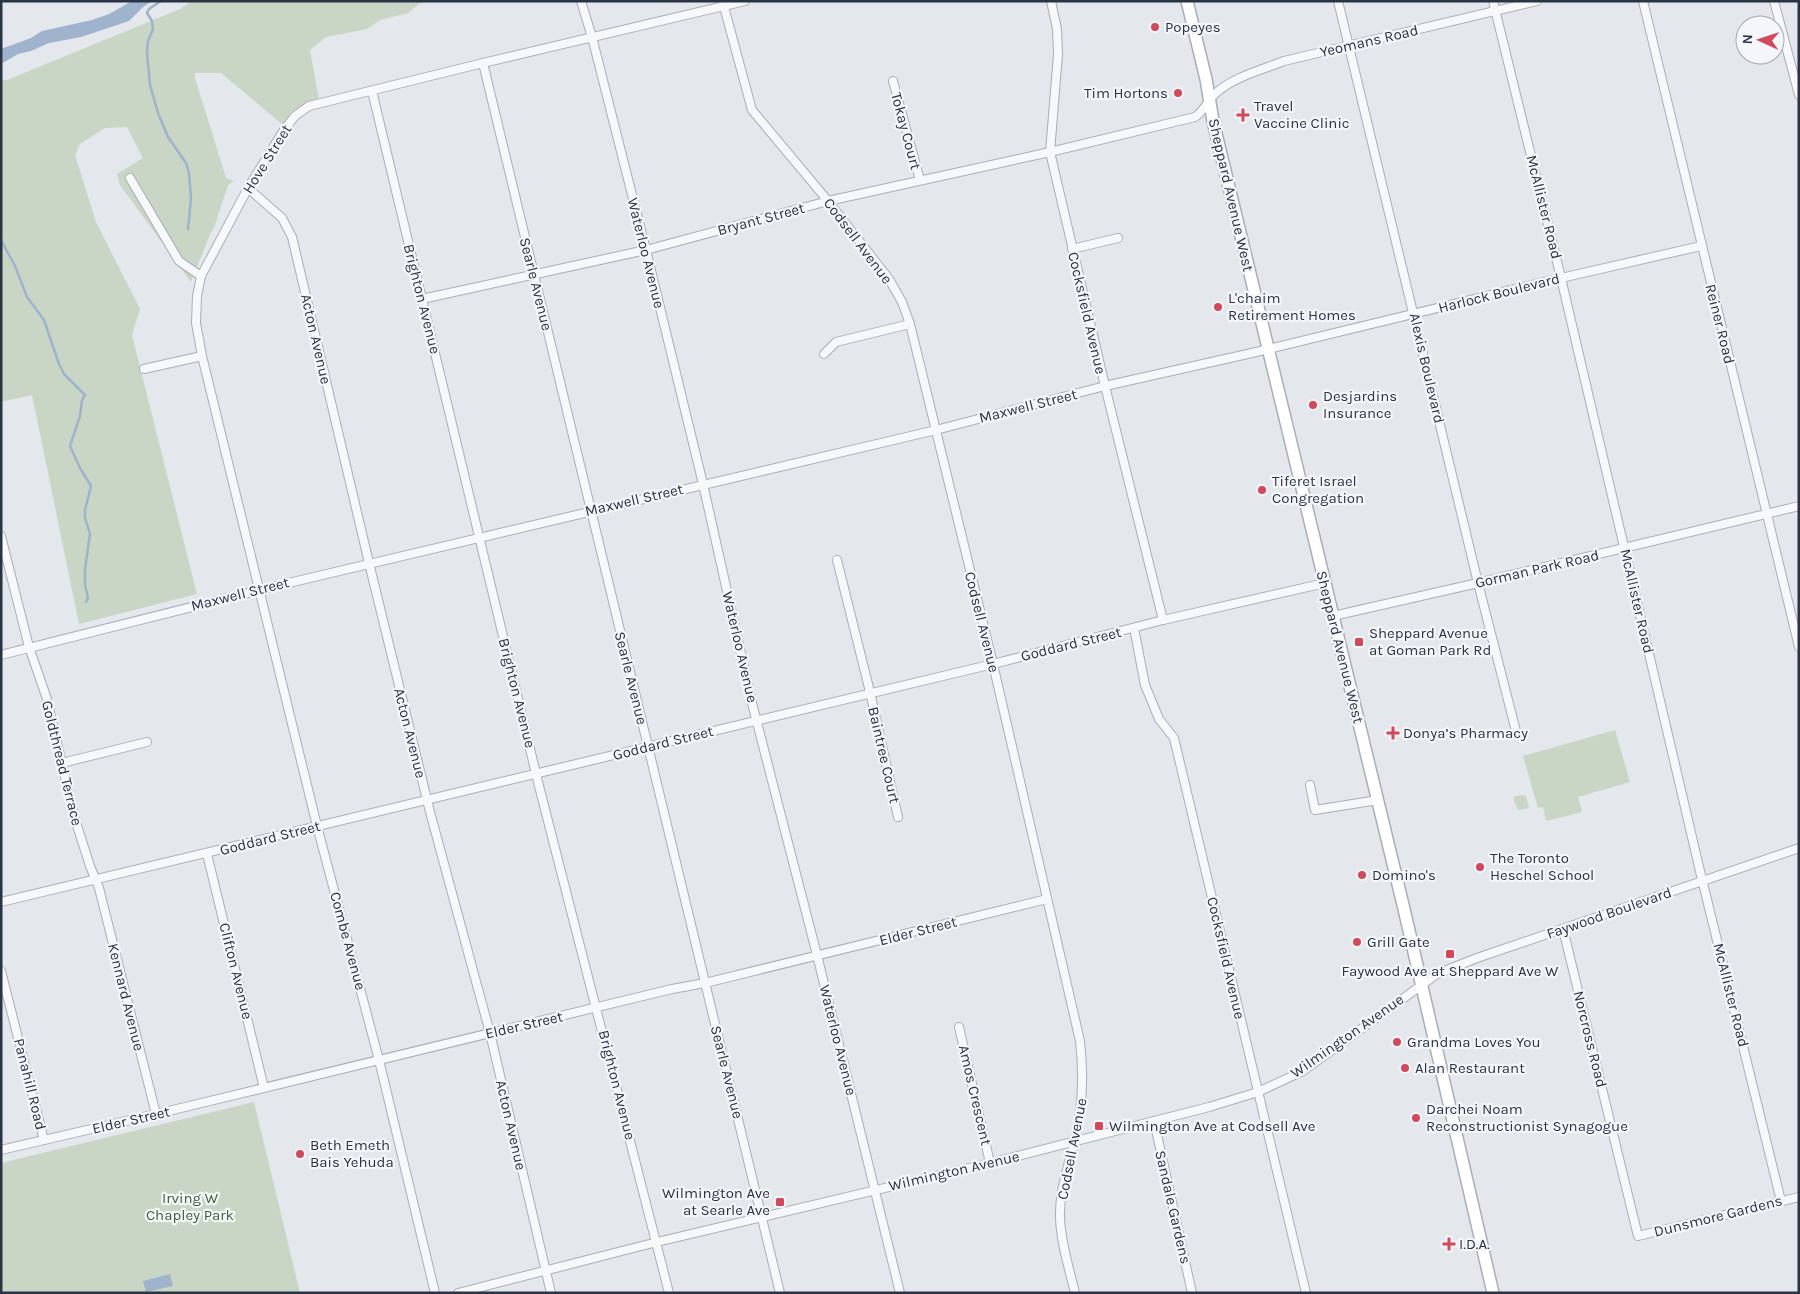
<svg xmlns="http://www.w3.org/2000/svg" width="1800" height="1294" viewBox="0 0 1800 1294" font-family="Karla,sans-serif">
	<style>
		.green { fill: #c9d6c5 }
		.water { fill: #9fb4cc }
		.lines { fill: none; stroke-linecap: round; stroke-linejoin: round }
		.stream { stroke: #9fb4cc; stroke-width: 2.5 }
		.minor-casing { stroke: #a9aeb7; stroke-width: 10 }
		.secondary-casing { stroke: #a9aeb7; stroke-width: 14 }
		.minor { stroke: #f7f8fa; stroke-width: 8 }
		.secondary { stroke: #fff; stroke-width: 11 }
		.poi-dot { fill: #d1495b; stroke: #f4f6f9; stroke-width: 2 }
		.labels { text-anchor: middle; dominant-baseline: central; stroke-width: 4.5; stroke-linejoin: round; paint-order: stroke }
		.poi-label { font-size: 15px; fill: #2b3445; stroke: #f4f6f9; text-anchor: start }
		.street-label { font-size: 15px; fill: #2b3445; stroke: #f4f6f9 }
		.park-label { font-size: 15px; fill: #3f6138; stroke: #f4f6f9 }
	</style>
	<rect width="100%" height="100%" fill="#e4e7ec"/>
	<g class="green">
		<polygon points="192,1 428,1 419,4 408,13 380,20 367,29 326,37 310,50 319,100 300,107 283,125 221,73 195,73 195,78 226,178 234,181 228,185 214,228 211,232 191,282 120,185 117,174 143,158 127,127 105,128 80,144 75,155 96,222 140,309 132,335 197,594 79,624 32,395 1,402 1,80 7,80 180,9"/>
		<polygon points="1615,730 1630,782 1578,797 1582,812 1546,821 1543,807 1538,808 1523,756"/>
		<polygon points="1521,795 1526,796 1529,808 1518,810 1514,801 1514,797"/>
		<polygon points="254,1102 300,1293 1,1293 1,1163"/>
	</g>
	<g class="water">
		<polygon points="132,1 152,1 143,7 129,21 81,37 49,43 31,51 18,54 1,64 1,49 31,38 42,31 92,20 109,14"/>
		<polygon points="170,1274 173,1286 146,1292 143,1281"/>
	</g>
	<g class="lines">
		<g class="stream">
			<polyline points="161,1 149,9 147,13 152,21 153,29 148,41 147,53 150,85 158,113 168,137 186,163 189,173 191,198 188,229"/>
			<polyline points="1,240 15,266 27,297 44,320 59,364 64,374 85,395 82,400 80,416 70,446 80,468 91,486 85,510 85,518 90,534 85,569 85,585 88,598 86,602"/>
		</g>
		<defs>
			<g id="minor">
				<polyline points="581,1 592,37 646,250 703,484 753,707 817,955 900,1293"/>
				<polyline points="1051,1 1057,29 1058,54 1050,152 1105,386 1163,620"/>
				<polyline points="1338,1 1478,583 1517,735"/>
				<polyline points="1493,1 1561,278 1699,867 1781,1201"/>
				<polyline points="1643,1 1799,647"/>
				<polyline points="1774,1 1799,95"/>
				<path d="M723 3 752 110 828 201 889 279 902 302 910 324 993 664 1080 1041C1084 1076 1083 1109 1074 1143 1068 1168 1059 1192 1060 1218 1061 1243 1069 1268 1075 1293"/>
				<polyline points="483,63 780,1293"/>
				<polyline points="893,81 920,180"/>
				<polyline points="372,91 538,782 669,1293"/>
				<polyline points="130,178 179,261 201,276"/>
				<polyline points="248,188 282,218 292,237 369,563 430,812 490,1033 551,1293"/>
				<polyline points="1072,249 1118,238"/>
				<path d="M422 299 646 250 828 201 1050 152 1195 117C1206 109 1207 101 1216 93 1234 77 1261 70 1284 61L1537 1"/>
				<polyline points="824,354 836,342 910,324"/>
				<polyline points="144,369 202,356"/>
				<polyline points="1,536 29,647 47,699 74,816 90,866 99,888 156,1114"/>
				<polyline points="837,560 870,692 898,817"/>
				<polyline points="1333,616 1478,583 1799,506"/>
				<polyline points="1134,628 1145,685 1159,719 1174,738 1306,1293"/>
				<polyline points="1,655 259,590 936,430 1105,386 1252,353 1561,278 1701,246"/>
				<polyline points="62,763 147,742"/>
				<polyline points="1310,785 1315,810 1378,800"/>
				<polyline points="207,854 264,1088"/>
				<polyline points="1,902 993,664 1163,620 1325,583"/>
				<polyline points="1563,929 1638,1236 1799,1197"/>
				<polyline points="1,971 44,1140"/>
				<polyline points="959,1027 990,1163"/>
				<polyline points="1154,1121 1192,1293"/>
				<polyline points="1,1150 156,1114 672,989 705,983 1047,899"/>
				<polyline points="435,1293 379,1060 317,826 202,356 196,323 197,296 201,276 248,188 284,130 295,116 309,106 483,63 745,1"/>
				<polyline points="458,1293 657,1242 990,1163 1209,1107 1258,1092 1303,1071 1437,974 1477,958 1799,848"/>
			</g>
			<polyline id="secondary" points="1187,1 1206,79 1213,121 1404,909 1493,1293"/>
		</defs>
		<use href="#minor" class="minor-casing"/>
		<use href="#secondary" class="secondary-casing"/>
		<use href="#minor" class="minor"/>
		<use href="#secondary" class="secondary"/>
	</g>
	<g class="poi-dot">
		<circle cx="1155" cy="27" r="5"/>
		<circle cx="1178" cy="93" r="5"/>
		<path d="M1240.5 107.5h5v5h5v5h-5v5h-5v-5h-5v-5h5z"/>
		<circle cx="1218" cy="307" r="5"/>
		<circle cx="1313" cy="405" r="5"/>
		<circle cx="1262" cy="490" r="5"/>
		<rect x="1354" y="637" width="10" height="10" rx="2.5"/>
		<path d="M1390.5 725.5h5v5h5v5h-5v5h-5v-5h-5v-5h5z"/>
		<circle cx="1480" cy="867" r="5"/>
		<circle cx="1362" cy="875" r="5"/>
		<circle cx="1357" cy="942" r="5"/>
		<rect x="1445" y="949" width="10" height="10" rx="2.5"/>
		<circle cx="1397" cy="1042" r="5"/>
		<circle cx="1405" cy="1068" r="5"/>
		<circle cx="1416" cy="1118" r="5"/>
		<rect x="1094" y="1121" width="10" height="10" rx="2.5"/>
		<circle cx="300" cy="1154" r="5"/>
		<rect x="775" y="1197" width="10" height="10" rx="2.5"/>
		<path d="M1446.5 1236.5h5v5h5v5h-5v5h-5v-5h-5v-5h5z"/>
	</g>
	<g class="labels">
		<g class="poi-label">
			<text x="1165" y="27">Popeyes</text>
			<text x="1168" y="93" text-anchor="end">Tim Hortons</text>
			<text x="1254" y="106">Travel<tspan x="1254" dy="17">Vaccine Clinic</tspan></text>
			<text x="1228" y="298">L'chaim<tspan x="1228" dy="17">Retirement Homes</tspan></text>
			<text x="1323" y="396">Desjardins<tspan x="1323" dy="17">Insurance</tspan></text>
			<text x="1272" y="481">Tiferet Israel<tspan x="1272" dy="17">Congregation</tspan></text>
			<text x="1369" y="633">Sheppard Avenue<tspan x="1369" dy="17">at Goman Park Rd</tspan></text>
			<text x="1403" y="733">Donya’s Pharmacy</text>
			<text x="1490" y="858">The Toronto<tspan x="1490" dy="17">Heschel School</tspan></text>
			<text x="1372" y="875">Domino's</text>
			<text x="1367" y="942">Grill Gate</text>
			<text x="1450" y="971" text-anchor="middle">Faywood Ave at Sheppard Ave W</text>
			<text x="1407" y="1042">Grandma Loves You</text>
			<text x="1415" y="1068">Alan Restaurant</text>
			<text x="1426" y="1109">Darchei Noam<tspan x="1426" dy="17">Reconstructionist Synagogue</tspan></text>
			<text x="1109" y="1126">Wilmington Ave at Codsell Ave</text>
			<text x="310" y="1145">Beth Emeth<tspan x="310" dy="17">Bais Yehuda</tspan></text>
			<text x="770" y="1193" text-anchor="end">Wilmington Ave<tspan x="770" dy="17">at Searle Ave</tspan></text>
			<text x="1459" y="1244">I.D.A.</text>
		</g>
		<g class="street-label">
			<text transform="translate(1369 41) rotate(-13)">Yeomans Road</text>
			<text transform="translate(906 131) rotate(75)">Tokay Court</text>
			<text transform="translate(267 159) rotate(-58)">Hove Street</text>
			<text transform="translate(1231 195) rotate(77)">Sheppard Avenue West</text>
			<text transform="translate(1544 207) rotate(76)">McAllister Road</text>
			<text transform="translate(761 219) rotate(-15)">Bryant Street</text>
			<text transform="translate(858 241) rotate(53)">Codsell Avenue</text>
			<text transform="translate(646 253) rotate(76)">Waterloo Avenue</text>
			<text transform="translate(536 284) rotate(76)">Searle Avenue</text>
			<text transform="translate(1499 293) rotate(-14)">Harlock Boulevard</text>
			<text transform="translate(422 299) rotate(76)">Brighton Avenue</text>
			<text transform="translate(1087 313) rotate(77)">Cocksfield Avenue</text>
			<text transform="translate(1720 324) rotate(76)">Reiner Road</text>
			<text transform="translate(316 339) rotate(77)">Acton Avenue</text>
			<text transform="translate(1427 368) rotate(77)">Alexis Boulevard</text>
			<text transform="translate(1028 406) rotate(-14)">Maxwell Street</text>
			<text transform="translate(634 500) rotate(-13)">Maxwell Street</text>
			<text transform="translate(1537 569) rotate(-13)">Gorman Park Road</text>
			<text transform="translate(240 594) rotate(-14)">Maxwell Street</text>
			<text transform="translate(1637 601) rotate(77)">McAllister Road</text>
			<text transform="translate(982 622) rotate(76)">Codsell Avenue</text>
			<text transform="translate(1071 644) rotate(-14)">Goddard Street</text>
			<text transform="translate(740 647) rotate(77)">Waterloo Avenue</text>
			<text transform="translate(1340 647) rotate(76)">Sheppard Avenue West</text>
			<text transform="translate(631 678) rotate(76)">Searle Avenue</text>
			<text transform="translate(517 693) rotate(76)">Brighton Avenue</text>
			<text transform="translate(410 733) rotate(76)">Acton Avenue</text>
			<text transform="translate(663 743) rotate(-14)">Goddard Street</text>
			<text transform="translate(884 755) rotate(77)">Baintree Court</text>
			<text transform="translate(62 763) rotate(76)">Goldthread Terrace</text>
			<text transform="translate(270 838) rotate(-14)">Goddard Street</text>
			<text transform="translate(1609 913) rotate(-19)">Faywood Boulevard</text>
			<text transform="translate(918 931) rotate(-14)">Elder Street</text>
			<text transform="translate(348 941) rotate(75)">Combe Avenue</text>
			<text transform="translate(1226 958) rotate(77)">Cocksfield Avenue</text>
			<text transform="translate(236 971) rotate(76)">Clifton Avenue</text>
			<text transform="translate(1731 995) rotate(76)">McAllister Road</text>
			<text transform="translate(126 997) rotate(76)">Kennard Avenue</text>
			<text transform="translate(524 1025) rotate(-13)">Elder Street</text>
			<text transform="translate(1347 1036) rotate(-35)">Wilmington Avenue</text>
			<text transform="translate(1590 1039) rotate(76)">Norcross Road</text>
			<text transform="translate(838 1040) rotate(76)">Waterloo Avenue</text>
			<text transform="translate(727 1072) rotate(76)">Searle Avenue</text>
			<text transform="translate(30 1084) rotate(76)">Panahill Road</text>
			<text transform="translate(617 1085) rotate(76)">Brighton Avenue</text>
			<text transform="translate(975 1095) rotate(77)">Amos Crescent</text>
			<text transform="translate(131 1120) rotate(-13)">Elder Street</text>
			<text transform="translate(511 1125) rotate(77)">Acton Avenue</text>
			<text transform="translate(1072 1149) rotate(-79)">Codsell Avenue</text>
			<text transform="translate(954 1171) rotate(-13)">Wilmington Avenue</text>
			<text transform="translate(1173 1207) rotate(77)">Sandale Gardens</text>
			<text transform="translate(1718 1216) rotate(-14)">Dunsmore Gardens</text>
		</g>
		<g class="park-label">
			<text x="190" y="1198">Irving W<tspan x="190" dy="17">Chapley Park</tspan></text>
		</g>
	</g>
	<rect width="1800" height="1294" fill="none" stroke="#2b3445" stroke-width="5"/>
	<g transform="translate(1760 40) rotate(273)"><circle r="24" fill="#f4f6f9" stroke="#a4a8b1"/>
	<path d="M0-4L9 19L0 12L-9 19Z" fill="#d1495b"/>
	<text y="-8" font-size="14" font-weight="bold" text-anchor="middle" fill="#2b3445">N</text>
	</g>
</svg>
